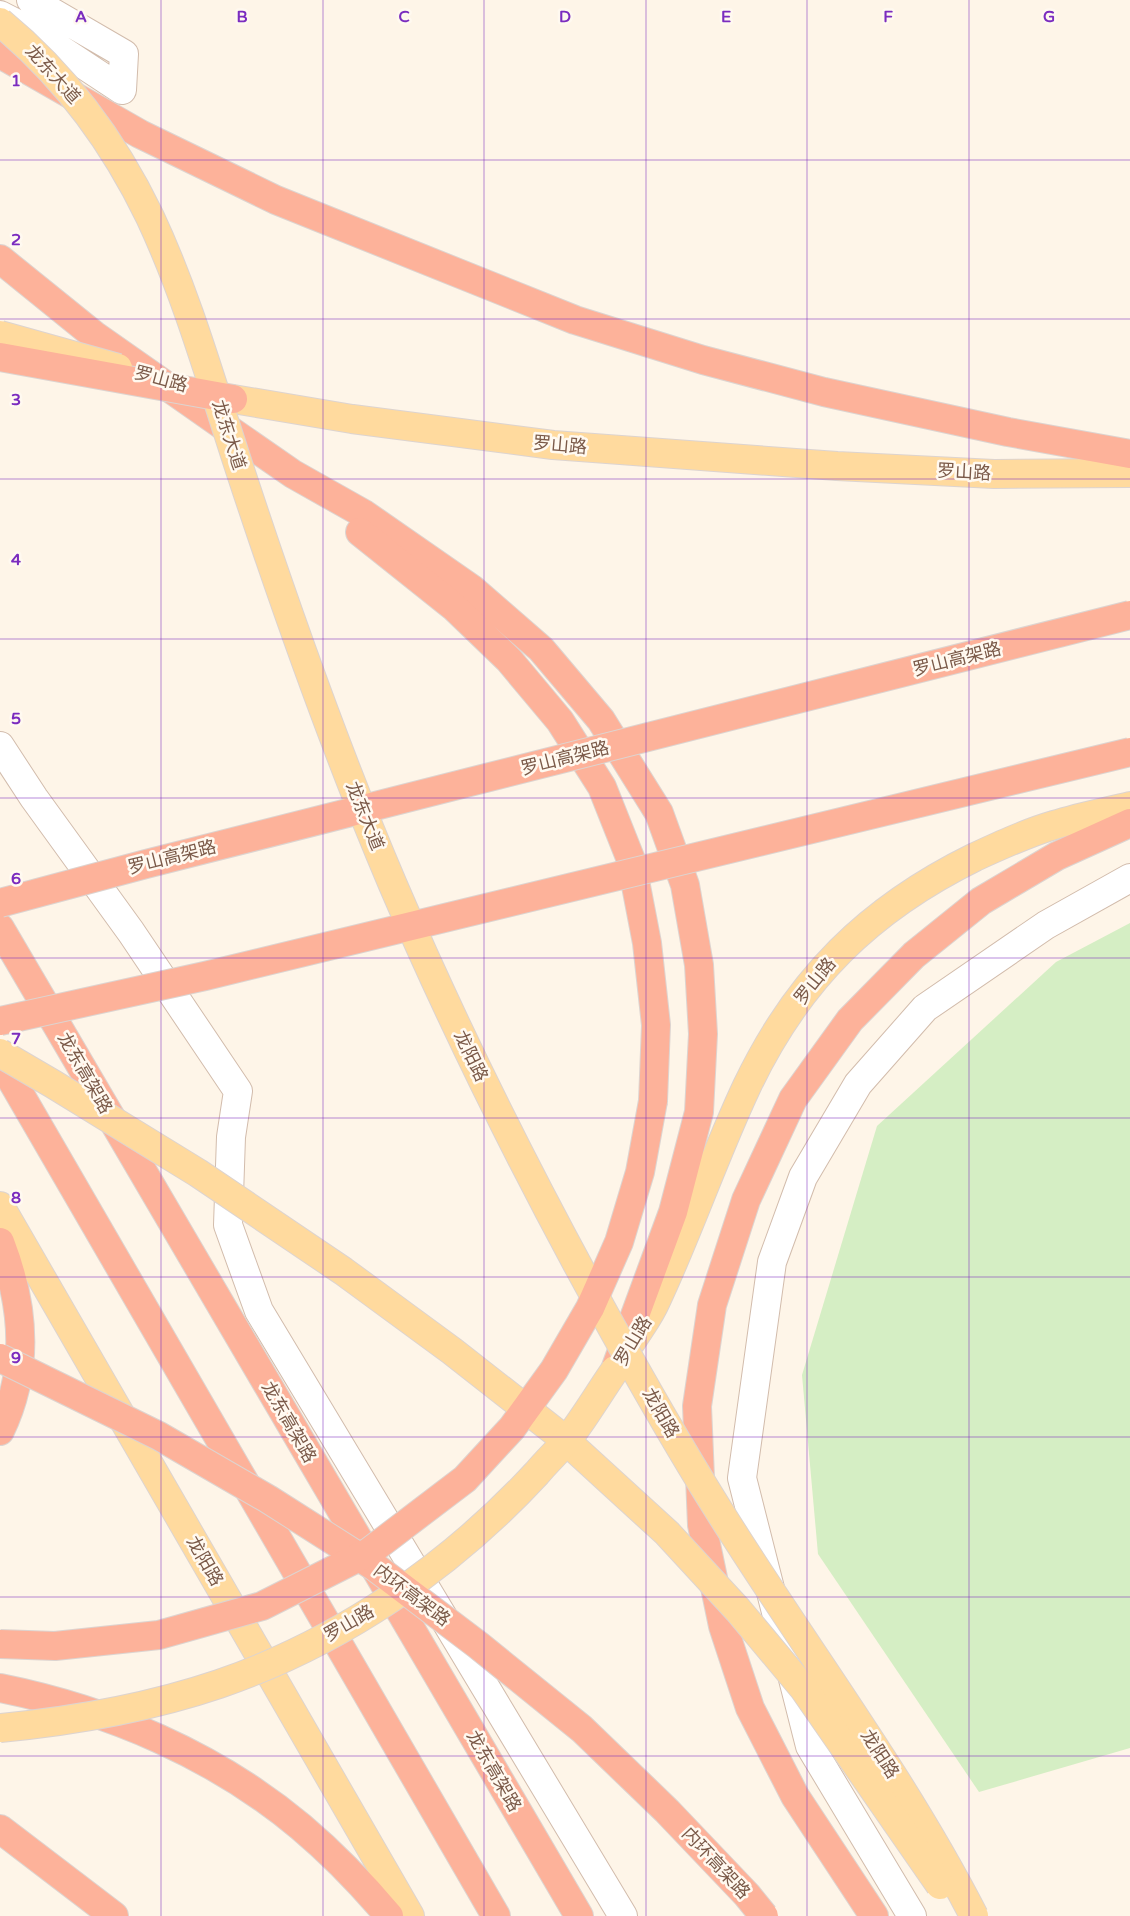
<svg xmlns="http://www.w3.org/2000/svg" width="1130" height="1916" viewBox="0 0 1130 1916" font-family="'Varela Round','Noto Sans SC',sans-serif">
	<style>
		.green { fill: #d5eec4 }
		.lines { fill: none; stroke-linecap: round; stroke-linejoin: round }
		.minor-casing { stroke: #d2bcac; stroke-width: 30 }
		.major-casing { stroke: #ddd4d0; stroke-width: 30 }
		.highway-casing { stroke: #ddd4d0; stroke-width: 30 }
		.minor { stroke: #fff; stroke-width: 28 }
		.major { stroke: #ffda9e; stroke-width: 28 }
		.highway { stroke: #fdb29a; stroke-width: 28 }
		.major-bridge-casing { stroke: #ddd4d0; stroke-width: 30; stroke-linecap: butt }
		.highway-bridge-casing { stroke: #ddd4d0; stroke-width: 30; stroke-linecap: butt }
		.major-bridge { stroke: #ffda9e; stroke-width: 28 }
		.highway-bridge { stroke: #fdb29a; stroke-width: 28 }
		.grid { fill: none; stroke: #7b2cbf; stroke-width: 1; stroke-opacity: 0.55 }
		.labels { text-anchor: middle; dominant-baseline: central; stroke-width: 5; stroke-linejoin: round; paint-order: stroke }
		.street-label { font-size: 18px; fill: #7b5a49; stroke: #fff9f0 }
		.grid-label { font-size: 16px; text-anchor: middle; font-weight: bold; fill: #7b2cbf; stroke: #fff9f0; stroke-width: 5; stroke-linejoin: round; paint-order: stroke }
	</style>
	<rect width="100%" height="100%" fill="#fef5e8"/>
	<polygon class="green" points="1130,923 1130,1748 979,1792 818,1554 802,1375 877,1126 1056,962"/>
	<g class="lines">
		<defs>
			<g id="minor">
				<polyline points="0,15 37,34 122,90 124,54 31,0"/>
				<polyline points="0,746 34,798 131,932 238,1091 231,1137 228,1225 259,1311 623,1916"/>
				<polyline points="912,1916 810,1746 742,1478 772,1262 803,1177 858,1084 925,1008 1046,925 1130,878"/>
			</g>
			<g id="major">
				<polyline points="233,399 352,419 553,445 837,466 994,474 1130,473"/>
				<polyline points="0,1206 410,1916"/>
				<path d="M632 1341C640 1328 650 1315 656 1301 689 1231 714 1156 747 1086 798 979 869 909 975 857 1001 845 1027 833 1054 825 1079 817 1105 812 1130 806"/>
			</g>
			<g id="highway">
				<polyline points="0,54 140,134 276,200 575,320 703,360 824,392 1008,432 1130,454"/>
				<polyline points="0,259 94,335 228,429 293,474 364,514 472,589 541,649 601,720 659,813 685,885 699,965 703,1034 699,1112 673,1212 616,1367"/>
				<polyline points="360,532 454,607 509,660 560,721 602,787 631,860 647,943 656,1025 653,1101"/>
				<polyline points="0,928 579,1916"/>
				<polyline points="0,1060 496,1916"/>
				<path d="M0 1242C24 1304 30 1369 0 1431"/>
				<path d="M0 1688C109 1710 215 1755 301 1827 333 1854 362 1884 389 1916"/>
				<polyline points="0,1829 114,1916"/>
				<polyline points="874,1916 795,1796 750,1708 723,1626 702,1525 697,1406 712,1305 746,1200 793,1099 850,1020 914,955 981,901 1057,856 1130,823"/>
			</g>
		</defs>
		<use href="#minor" class="minor-casing"/>
		<use href="#major" class="major-casing"/>
		<use href="#highway" class="highway-casing"/>
		<use href="#minor" class="minor"/>
		<use href="#major" class="major"/>
		<use href="#highway" class="highway"/>
		<defs>
			<g id="major-bridge">
				<path d="M0 22C63 74 114 142 150 217 188 298 212 385 240 470 286 610 335 749 393 885 465 1053 549 1217 639 1376 664 1420 689 1463 716 1506 801 1643 900 1772 974 1916"/>
				<polyline points="0,335 118,368"/>
				<polyline points="0,1053 53,1084 198,1173 343,1271 452,1351 563,1438 667,1533 738,1610 804,1689 940,1885"/>
				<path d="M0 1728C74 1721 148 1708 219 1684 341 1642 450 1567 537 1473 547 1461 558 1451 568 1439 585 1417 599 1393 615 1370"/>
			</g>
			<g id="highway-bridge">
				<polyline points="0,357 233,399"/>
				<polyline points="0,903 146,864 1130,615"/>
				<polyline points="0,1021 205,976 1130,752"/>
				<polyline points="0,1358 159,1436 268,1499 375,1567 478,1645 582,1729 667,1811 747,1895 764,1916"/>
				<polyline points="0,1644 55,1646 159,1635 262,1606 369,1552 465,1479 512,1428 554,1370 590,1308 619,1242 640,1172 653,1101"/>
			</g>
		</defs>
		<use href="#major-bridge" class="major-bridge-casing"/>
		<use href="#highway-bridge" class="highway-bridge-casing"/>
		<use href="#major-bridge" class="major-bridge"/>
		<use href="#highway-bridge" class="highway-bridge"/>
	</g>
	<path class="grid" d="M161 0V1916M323 0V1916M484 0V1916M646 0V1916M807 0V1916M969 0V1916M0 160H1130M0 319H1130M0 479H1130M0 639H1130M0 798H1130M0 958H1130M0 1118H1130M0 1277H1130M0 1437H1130M0 1597H1130M0 1756H1130"/>
	<g class="labels">
		<g class="street-label">
			<text transform="translate(53 74) rotate(48)">龙东大道</text>
			<text transform="translate(161 379) rotate(15)">罗山路</text>
			<text transform="translate(229 435) rotate(72)">龙东大道</text>
			<text transform="translate(560 445) rotate(5)">罗山路</text>
			<text transform="translate(964 472) rotate(3)">罗山路</text>
			<text transform="translate(957 659) rotate(-14)">罗山高架路</text>
			<text transform="translate(565 758) rotate(-14)">罗山高架路</text>
			<text transform="translate(365 816) rotate(68)">龙东大道</text>
			<text transform="translate(172 857) rotate(-14)">罗山高架路</text>
			<text transform="translate(815 981) rotate(-51)">罗山路</text>
			<text transform="translate(471 1056) rotate(64)">龙阳路</text>
			<text transform="translate(85 1073) rotate(60)">龙东高架路</text>
			<text transform="translate(633 1341) rotate(-59)">罗山路</text>
			<text transform="translate(661 1413) rotate(60)">龙阳路</text>
			<text transform="translate(289 1422) rotate(60)">龙东高架路</text>
			<text transform="translate(205 1561) rotate(60)">龙阳路</text>
			<text transform="translate(412 1595) rotate(37)">内环高架路</text>
			<text transform="translate(349 1623) rotate(-30)">罗山路</text>
			<text transform="translate(880 1754) rotate(57)">龙阳路</text>
			<text transform="translate(494 1771) rotate(60)">龙东高架路</text>
			<text transform="translate(716 1863) rotate(47)">内环高架路</text>
		</g>
	</g>
	<g class="grid-label">
		<text x="81" y="22">A</text>
		<text x="242" y="22">B</text>
		<text x="404" y="22">C</text>
		<text x="565" y="22">D</text>
		<text x="726" y="22">E</text>
		<text x="888" y="22">F</text>
		<text x="1049" y="22">G</text>
		<text x="16" y="86">1</text>
		<text x="16" y="245">2</text>
		<text x="16" y="405">3</text>
		<text x="16" y="565">4</text>
		<text x="16" y="724">5</text>
		<text x="16" y="884">6</text>
		<text x="16" y="1044">7</text>
		<text x="16" y="1203">8</text>
		<text x="16" y="1363">9</text>
	</g>
</svg>
